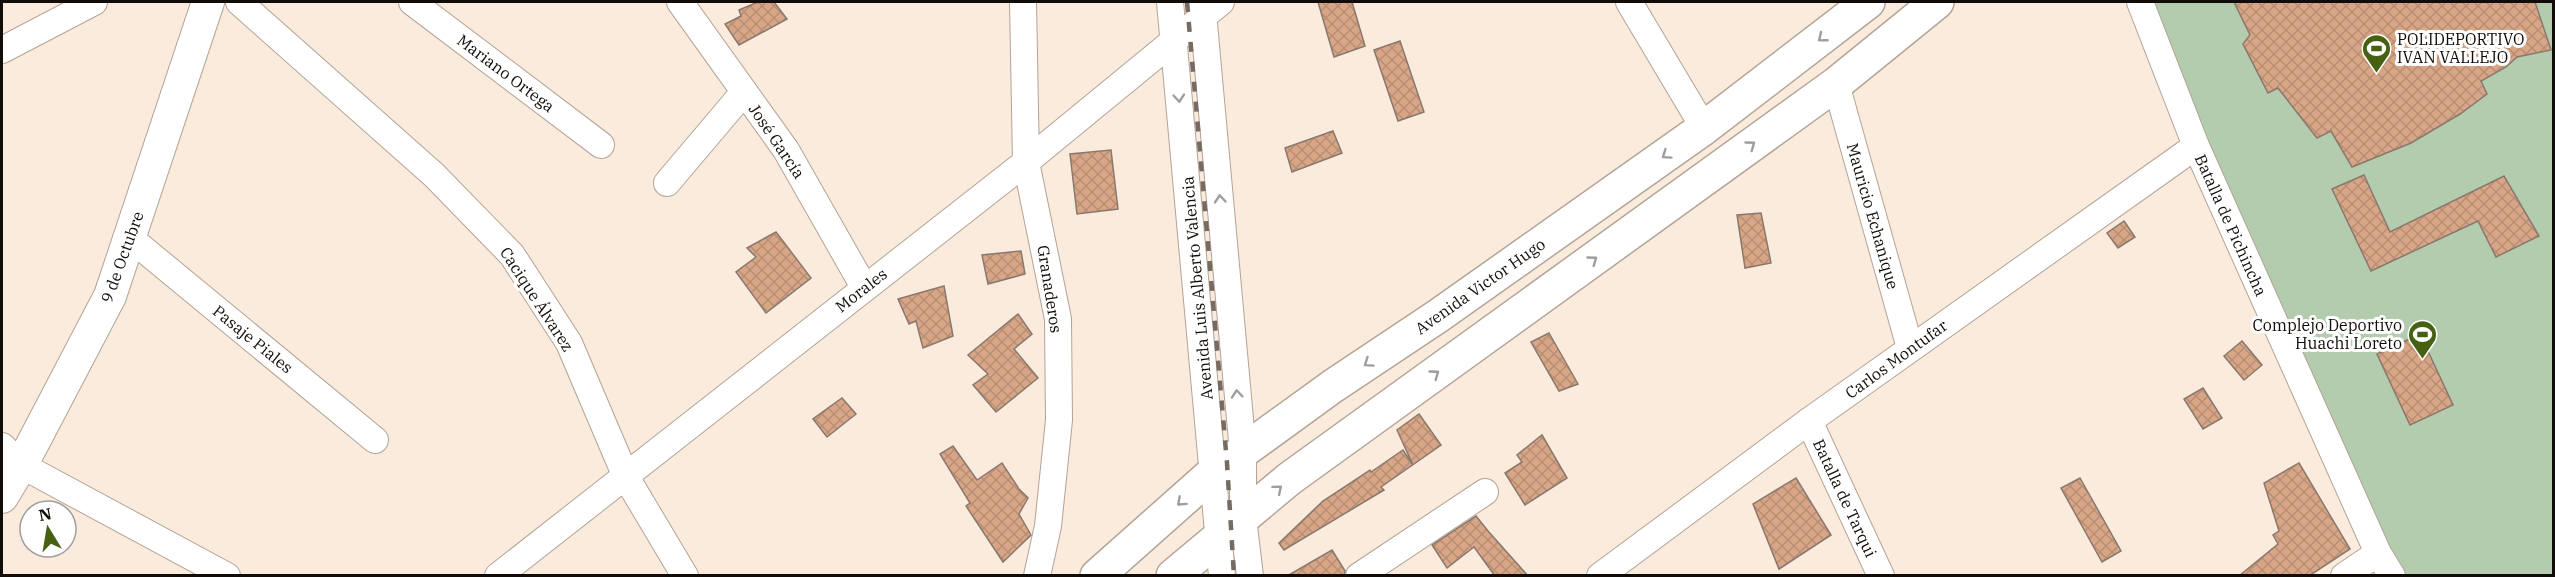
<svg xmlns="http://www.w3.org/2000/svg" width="2555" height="577" viewBox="0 0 2555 577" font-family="'IBM Plex Serif',serif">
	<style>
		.garden { fill: #b2ccad }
		.building { fill: url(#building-cross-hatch); stroke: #89786e; stroke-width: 1.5 }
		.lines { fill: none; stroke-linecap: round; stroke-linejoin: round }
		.minor-casing { stroke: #b2a496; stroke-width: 28 }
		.tertiary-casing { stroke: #b2a496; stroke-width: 34 }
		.primary-casing { stroke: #b2a496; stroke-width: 36 }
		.minor { stroke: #fff; stroke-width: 26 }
		.tertiary { stroke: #fff; stroke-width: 32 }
		.primary { stroke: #fff; stroke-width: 33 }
		.rail { stroke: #756b62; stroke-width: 4.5; stroke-dasharray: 10 10; stroke-linecap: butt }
		.oneway { stroke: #a09e9c }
		.labels { text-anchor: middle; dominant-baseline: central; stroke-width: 6; stroke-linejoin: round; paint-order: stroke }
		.poi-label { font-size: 16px; fill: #110c07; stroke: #fff; text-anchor: start }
		.street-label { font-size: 16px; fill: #110c07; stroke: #fff }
	</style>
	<defs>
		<pattern id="building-cross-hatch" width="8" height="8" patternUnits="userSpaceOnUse" patternTransform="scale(1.5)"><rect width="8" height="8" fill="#d8a687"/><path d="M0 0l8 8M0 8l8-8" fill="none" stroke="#b88e73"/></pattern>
	</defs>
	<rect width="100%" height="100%" fill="#fbebdc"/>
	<polygon class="garden" points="2140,2 2553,2 2553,575 2392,575"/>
	<g class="building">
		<polygon points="758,2 774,2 787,19 739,45 725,24 741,16 739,10"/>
		<polygon points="1318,2 1352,2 1365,46 1334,57"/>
		<polygon points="2234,2 2535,2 2551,50 2517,57 2506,67 2481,81 2487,94 2460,114 2411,143 2352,167 2331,131 2317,138 2278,88 2268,93 2243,44 2250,35"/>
		<polygon points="1400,41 1424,112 1398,121 1374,50"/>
		<polygon points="1333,131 1342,153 1292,172 1285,148"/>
		<polygon points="1111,150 1118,209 1077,214 1070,154"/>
		<polygon points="2364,175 2390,232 2504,176 2539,236 2496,257 2478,221 2371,271 2332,189"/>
		<polygon points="1761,213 1771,263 1745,268 1737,215"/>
		<polygon points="2124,221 2135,237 2118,248 2107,233"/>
		<polygon points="776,232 811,278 766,313 736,272 756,257 747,248"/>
		<polygon points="1021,251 1025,274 988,284 982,255"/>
		<polygon points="944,286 953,336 923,348 916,321 909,324 898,299"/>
		<polygon points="1018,314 1032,334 1014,349 1038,378 996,412 973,385 988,374 968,355"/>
		<polygon points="1549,333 1578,384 1559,391 1531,342"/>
		<polygon points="2420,334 2453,405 2410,425 2377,354"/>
		<polygon points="2242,341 2262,365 2244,380 2224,356"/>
		<polygon points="2203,388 2222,418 2203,429 2184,399"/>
		<polygon points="842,398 856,414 827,437 813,419"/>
		<polygon points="1419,414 1441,445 1381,487 1384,490 1284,550 1279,543 1323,501 1370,470 1371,472 1403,450 1413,465 1397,430"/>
		<polygon points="1542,435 1567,478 1525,505 1505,473 1522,462 1517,455"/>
		<polygon points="953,446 977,480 1002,463 1019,489 1028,498 1019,514 1031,535 1003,562 966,506 970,503 940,454"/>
		<polygon points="2299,463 2350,549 2309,576 2239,576 2278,544 2273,535 2279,531 2264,483"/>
		<polygon points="1796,478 1831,535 1779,569 1753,504"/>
		<polygon points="2080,478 2121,551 2102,562 2061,488"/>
		<polygon points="1476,516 1488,531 1528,576 1495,576 1474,547 1447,568 1432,545"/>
		<polygon points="1332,550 1345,571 1344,576 1287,576"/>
	</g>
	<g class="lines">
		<defs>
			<g id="minor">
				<polyline points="239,2 434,175 512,255 569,343 626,477 685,576"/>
				<polyline points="412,2 601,145"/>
				<polyline points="680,2 786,150 864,287"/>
				<polyline points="1023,2 1026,162 1058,319 1059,420 1048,526 1037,576"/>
				<polyline points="1170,2 1222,576"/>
				<polyline points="1202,2 1243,452 1243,518 1250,576"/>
				<polyline points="1629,2 1704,128"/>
				<polyline points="2140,2 2196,146 2378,553 2392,576"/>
				<polyline points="2,50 94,2"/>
				<polyline points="1836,84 1910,348"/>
				<polyline points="667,183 744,92"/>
				<polyline points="130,238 375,440"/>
				<polyline points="1809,421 1881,576"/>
				<polyline points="2,446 21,465 227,576"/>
				<polyline points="498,576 1026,162 1221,2"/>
				<polyline points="1359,576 1485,492"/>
				<polyline points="1600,576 1809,421 2196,146"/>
				<polyline points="2344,576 2378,553"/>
			</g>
			<polyline id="tertiary" points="2,497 22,464 110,296 208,2"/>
			<g id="primary">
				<polyline points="1097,576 1213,473 1333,386 1438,316 1704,128 1868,2"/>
				<polyline points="1173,576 1289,479 1836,84 1937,2"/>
			</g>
		</defs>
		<use href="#minor" class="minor-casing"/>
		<use href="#tertiary" class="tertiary-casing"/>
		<use href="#primary" class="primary-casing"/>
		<use href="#minor" class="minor"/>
		<use href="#tertiary" class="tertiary"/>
		<use href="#primary" class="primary"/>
		<polyline class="rail" points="1187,2 1227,463 1234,576"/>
	</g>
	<defs><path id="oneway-chevron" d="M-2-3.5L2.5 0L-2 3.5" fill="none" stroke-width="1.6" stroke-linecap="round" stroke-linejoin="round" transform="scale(1.5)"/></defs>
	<g class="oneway">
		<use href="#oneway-chevron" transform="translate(1822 38) rotate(141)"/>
		<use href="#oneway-chevron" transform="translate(1179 98) rotate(85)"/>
		<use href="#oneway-chevron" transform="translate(1751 145) rotate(-36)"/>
		<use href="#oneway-chevron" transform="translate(1666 155) rotate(145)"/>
		<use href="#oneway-chevron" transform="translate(1220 199) rotate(-95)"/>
		<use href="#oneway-chevron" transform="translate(1593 260) rotate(-36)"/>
		<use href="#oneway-chevron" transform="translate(1368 363) rotate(146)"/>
		<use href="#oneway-chevron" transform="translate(1435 374) rotate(-36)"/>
		<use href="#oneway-chevron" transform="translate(1237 394) rotate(-95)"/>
		<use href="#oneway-chevron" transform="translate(1278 489) rotate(-40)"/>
		<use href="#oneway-chevron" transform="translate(1181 502) rotate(138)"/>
	</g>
	<defs>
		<symbol id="stadium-pin" viewBox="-11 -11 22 30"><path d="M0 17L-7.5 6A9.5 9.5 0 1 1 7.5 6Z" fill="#476112" stroke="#fff"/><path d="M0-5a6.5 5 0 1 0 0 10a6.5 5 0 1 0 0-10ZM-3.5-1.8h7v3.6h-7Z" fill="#fff"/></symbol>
	</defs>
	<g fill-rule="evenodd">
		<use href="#stadium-pin" x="2360" y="32" width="33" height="45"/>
		<use href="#stadium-pin" x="2406" y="318" width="33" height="45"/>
	</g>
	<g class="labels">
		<g class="poi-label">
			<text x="2397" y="39">POLIDEPORTIVO<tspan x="2397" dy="18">IVAN VALLEJO</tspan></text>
			<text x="2402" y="325" text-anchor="end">Complejo Deportivo<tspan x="2402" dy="18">Huachi Loreto</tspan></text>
		</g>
		<g class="street-label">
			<text transform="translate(506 73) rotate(37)">Mariano Ortega</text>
			<text transform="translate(777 141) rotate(56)">José García</text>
			<text transform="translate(1873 216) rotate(74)">Mauricio Echanique</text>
			<text transform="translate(2231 225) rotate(66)">Batalla de Pichincha</text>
			<text transform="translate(122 257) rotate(-70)">9 de Octubre</text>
			<text transform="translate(1480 286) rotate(-35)">Avenida Victor Hugo</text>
			<text transform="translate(1197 288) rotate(-95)">Avenida Luis Alberto Valencia</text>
			<text transform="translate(1050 289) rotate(81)">Granaderos</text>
			<text transform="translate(861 290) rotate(-38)">Morales</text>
			<text transform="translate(537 299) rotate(57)">Cacique Álvarez</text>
			<text transform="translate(253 339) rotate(39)">Pasaje Piales</text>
			<text transform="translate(1896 359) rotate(-36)">Carlos Montufar</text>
			<text transform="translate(1845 498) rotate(65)">Batalla de Tarqui</text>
		</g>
	</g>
	<rect width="2555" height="577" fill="none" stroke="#110c07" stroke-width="6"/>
	<g transform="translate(48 529) rotate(349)"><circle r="28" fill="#ffffff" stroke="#a09e9c" stroke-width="1.5"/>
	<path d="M0-4.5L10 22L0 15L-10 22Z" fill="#476112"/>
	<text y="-9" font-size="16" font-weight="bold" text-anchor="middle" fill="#110c07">N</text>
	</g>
</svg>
